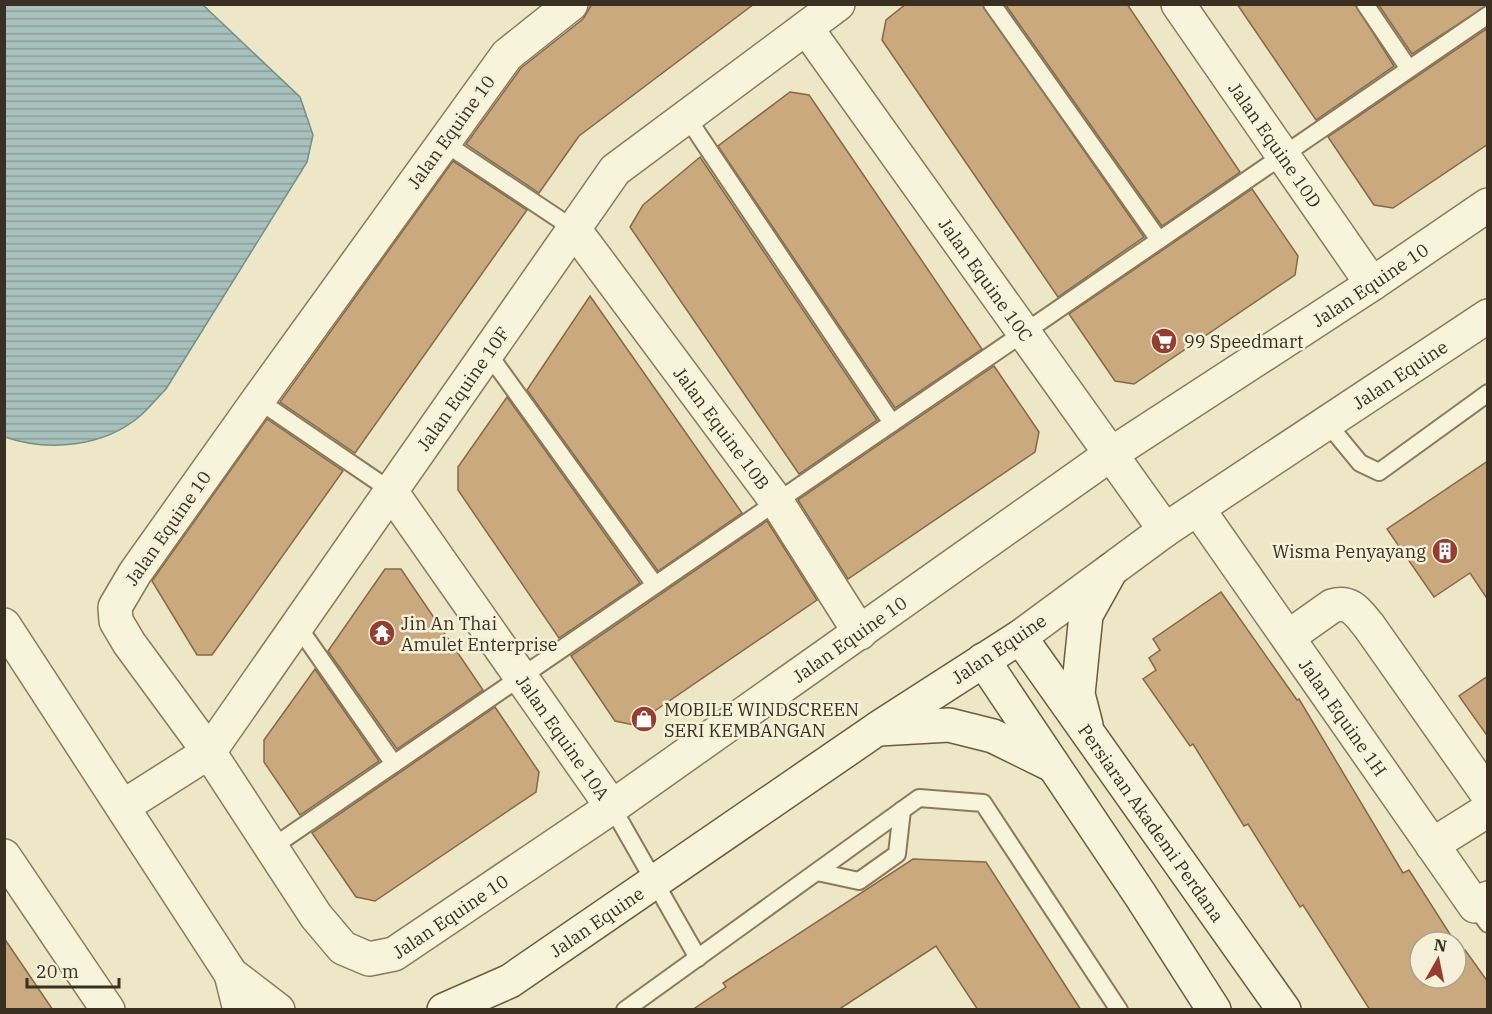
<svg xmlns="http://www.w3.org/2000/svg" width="1492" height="1014" viewBox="0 0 1492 1014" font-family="'IBM Plex Serif',serif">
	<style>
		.water { fill: url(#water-rules); stroke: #6f908c; stroke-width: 1.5 }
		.building { fill: #caa97f; stroke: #876844; stroke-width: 1.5 }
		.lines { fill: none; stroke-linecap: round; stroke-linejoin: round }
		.lane-casing { stroke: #897a5e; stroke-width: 20 }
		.street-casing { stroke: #897a5e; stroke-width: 36 }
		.secondary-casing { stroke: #6a5b41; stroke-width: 36 }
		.lane { stroke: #f8f3db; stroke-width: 16 }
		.street { stroke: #f8f3db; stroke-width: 33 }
		.secondary { stroke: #f8f3db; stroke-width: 33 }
		.labels { text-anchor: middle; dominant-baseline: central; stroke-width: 5; stroke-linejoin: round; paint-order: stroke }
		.street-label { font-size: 18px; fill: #393021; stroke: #f5f0d7 }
		.poi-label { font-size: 18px; fill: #393021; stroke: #f5f0d7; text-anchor: start }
	</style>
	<defs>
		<pattern id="water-rules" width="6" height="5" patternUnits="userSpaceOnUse" patternTransform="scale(1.5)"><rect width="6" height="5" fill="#a9c1bd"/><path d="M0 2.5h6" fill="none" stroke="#8b9d99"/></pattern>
	</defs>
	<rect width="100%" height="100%" fill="#ede7c8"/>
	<path class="water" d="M5 4 203 5 300 97 313 135 307 162 166 389C157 398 149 408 140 416 104 447 48 452 5 437Z"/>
	<g class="building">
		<polygon points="592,4 754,4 579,136 539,193 466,144 521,68 583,19"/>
		<polygon points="906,4 982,4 1144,237 1058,297 882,40 886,20"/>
		<polygon points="1005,4 1127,4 1240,172 1162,226"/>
		<polygon points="1237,4 1355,4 1394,66 1316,120"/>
		<polygon points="1378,4 1488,4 1488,5 1412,54"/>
		<polygon points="1488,28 1488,144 1393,208 1374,205 1328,137"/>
		<polygon points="790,92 809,95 982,349 895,408 718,146"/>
		<polygon points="700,157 877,420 799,474 630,227 643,205"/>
		<polygon points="453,161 527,210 355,453 280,402"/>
		<polygon points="1252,189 1298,256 1295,275 1134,384 1115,381 1069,314"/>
		<polygon points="590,296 742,513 658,571 527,390"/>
		<polygon points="994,366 1039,432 1035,452 848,579 798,500"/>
		<polygon points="507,397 640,583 559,638 458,490 458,467"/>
		<polygon points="267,419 343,471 212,655 197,655 152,581"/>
		<polygon points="1488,461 1488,600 1470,573 1434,597 1387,529"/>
		<polygon points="767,521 817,600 634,725 615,721 571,656"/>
		<polygon points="385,569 401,569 483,690 397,749 328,651"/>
		<polygon points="1221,592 1297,700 1299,699 1403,873 1409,870 1455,942 1420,942 1420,978 1456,978 1456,944 1461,952 1465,950 1488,982 1488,1010 1370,1010 1303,905 1300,907 1248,824 1244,826 1193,744 1190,746 1143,679 1156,670 1149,658 1160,650 1153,639"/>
		<polygon points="315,669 379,761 300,815 264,762 264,740"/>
		<polygon points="1488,676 1488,737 1459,696"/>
		<polygon points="495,707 539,772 536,792 375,901 356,897 312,833"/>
		<polygon points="913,859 986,862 1081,1010 978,1010 936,946 838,1010 692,1010 726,987 723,983"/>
		<polygon points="4,938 53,1010 4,1010"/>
	</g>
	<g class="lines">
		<defs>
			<g id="lane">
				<polyline points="992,4 1159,240"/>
				<polyline points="1365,4 1409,69"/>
				<polyline points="686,116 892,423"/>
				<polyline points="443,142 574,229"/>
				<polyline points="487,352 655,585"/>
				<polyline points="258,400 390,490"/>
				<polyline points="1327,423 1360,463 1379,472 1488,393"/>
				<polyline points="297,625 394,764"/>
				<polyline points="612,807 698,958"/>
				<polyline points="271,848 1488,15"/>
				<polyline points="817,872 859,881 897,854 902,810"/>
				<polyline points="1475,906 1488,924"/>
				<polyline points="625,1010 919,798 983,803 1119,1010"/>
			</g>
			<g id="street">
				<path id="s1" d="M571 4 507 55 258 400 135 573 115 607 116 621 129 643 209 752 316 916 343 948 369 959 394 954 612 807 1111 454 1372 284 1488 205"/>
				<path id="s2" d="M1178 4 1372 284"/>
				<path id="s3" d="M807 29 1165 530"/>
				<path id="s4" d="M574 229 777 502 860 633"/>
				<path id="s5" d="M390 490 612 807"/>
				<path id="s6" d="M1198 509 1475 906 1488 898"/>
				<polyline points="4,625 231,974 240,1010"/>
				<path id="s7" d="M1020 637 1165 530 1488 316"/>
				<path d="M1288 637 1332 606C1351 600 1358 613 1369 626L1488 795"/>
				<path id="s8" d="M124 806 209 752 615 170 838 4"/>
				<polyline points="1432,845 1488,810"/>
				<polyline points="4,856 108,1010"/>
				<polyline points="231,974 278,1010"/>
			</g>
			<g id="secondary">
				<polyline points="983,660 1141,896 1214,1010"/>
				<polyline points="1086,725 1078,694 1086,615 1111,570"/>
				<polyline points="879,729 949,725 993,736 1050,764"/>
				<path id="s9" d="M444 1010 510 981 877 729 1020 637 1284 1010"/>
			</g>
		</defs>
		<use href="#lane" class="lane-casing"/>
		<use href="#street" class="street-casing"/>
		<use href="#secondary" class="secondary-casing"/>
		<use href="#lane" class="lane"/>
		<use href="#street" class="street"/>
		<use href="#secondary" class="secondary"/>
	</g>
	<defs>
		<symbol id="supermarket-disc" viewBox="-11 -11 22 22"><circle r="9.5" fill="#953d30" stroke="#f5f0d7"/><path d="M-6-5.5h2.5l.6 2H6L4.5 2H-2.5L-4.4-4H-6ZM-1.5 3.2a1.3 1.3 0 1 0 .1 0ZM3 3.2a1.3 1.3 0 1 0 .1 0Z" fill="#fff"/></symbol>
		<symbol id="building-disc" viewBox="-11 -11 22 22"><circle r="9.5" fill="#953d30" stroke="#f5f0d7"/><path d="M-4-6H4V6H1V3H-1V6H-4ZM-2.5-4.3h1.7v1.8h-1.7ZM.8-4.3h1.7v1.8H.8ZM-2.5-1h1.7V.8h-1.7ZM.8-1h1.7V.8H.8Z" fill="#fff"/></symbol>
		<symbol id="temple-disc" viewBox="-11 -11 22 22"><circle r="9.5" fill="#953d30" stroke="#f5f0d7"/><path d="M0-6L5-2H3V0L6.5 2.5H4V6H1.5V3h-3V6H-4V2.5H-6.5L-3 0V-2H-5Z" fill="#fff"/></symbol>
		<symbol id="shop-disc" viewBox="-11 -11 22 22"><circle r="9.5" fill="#953d30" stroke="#f5f0d7"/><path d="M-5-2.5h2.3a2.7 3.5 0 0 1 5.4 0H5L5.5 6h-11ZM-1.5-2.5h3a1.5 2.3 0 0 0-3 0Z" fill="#fff"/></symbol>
	</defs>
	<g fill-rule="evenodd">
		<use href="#supermarket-disc" x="1149" y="326" width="30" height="30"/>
		<use href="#building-disc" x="1430" y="536" width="30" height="30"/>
		<use href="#temple-disc" x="367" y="618" width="30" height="30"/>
		<use href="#shop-disc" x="629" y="704" width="30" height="30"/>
	</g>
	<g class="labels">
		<g class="street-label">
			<text transform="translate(451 132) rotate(-54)">Jalan Equine 10</text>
			<text stroke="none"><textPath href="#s2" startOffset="171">Jalan Equine 10D</textPath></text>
			<text stroke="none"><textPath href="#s3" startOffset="308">Jalan Equine 10C</textPath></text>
			<text stroke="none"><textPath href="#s1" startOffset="2409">Jalan Equine 10</textPath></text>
			<text stroke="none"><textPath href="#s7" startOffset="462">Jalan Equine</textPath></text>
			<text stroke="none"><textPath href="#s8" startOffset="544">Jalan Equine 10F</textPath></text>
			<text stroke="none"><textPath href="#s4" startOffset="248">Jalan Equine 10B</textPath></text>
			<text transform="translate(168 528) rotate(-55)">Jalan Equine 10</text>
			<text stroke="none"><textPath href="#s1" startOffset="1779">Jalan Equine 10</textPath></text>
			<text transform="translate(999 649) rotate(-34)">Jalan Equine</text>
			<text stroke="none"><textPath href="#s6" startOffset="254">Jalan Equine 1H</textPath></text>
			<text stroke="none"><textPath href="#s5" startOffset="302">Jalan Equine 10A</textPath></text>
			<text stroke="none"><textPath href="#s9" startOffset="915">Persiaran Akademi Perdana</textPath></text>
			<text stroke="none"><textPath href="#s1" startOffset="1293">Jalan Equine 10</textPath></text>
			<text stroke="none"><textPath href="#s9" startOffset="177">Jalan Equine</textPath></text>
		</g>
		<g class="poi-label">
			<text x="1184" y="341">99 Speedmart</text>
			<text x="1426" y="551" text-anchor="end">Wisma Penyayang</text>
			<text x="401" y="623">Jin An Thai<tspan x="401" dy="21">Amulet Enterprise</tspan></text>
			<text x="664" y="709">MOBILE WINDSCREEN<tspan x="664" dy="21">SERI KEMBANGAN</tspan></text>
		</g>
	</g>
	<rect width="1492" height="1014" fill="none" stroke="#393021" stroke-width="12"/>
	<g transform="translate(1438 960) rotate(9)"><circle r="28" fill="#f5f0d7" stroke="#aaa38e" stroke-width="1.5"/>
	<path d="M0-4.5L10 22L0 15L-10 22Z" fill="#953d30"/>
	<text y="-9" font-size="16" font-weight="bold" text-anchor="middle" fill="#393021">N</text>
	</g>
	<path d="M27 978v9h92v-9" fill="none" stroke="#393021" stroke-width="3"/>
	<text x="36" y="978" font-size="18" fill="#393021" stroke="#f5f0d7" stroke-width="4.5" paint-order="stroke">20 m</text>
</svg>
